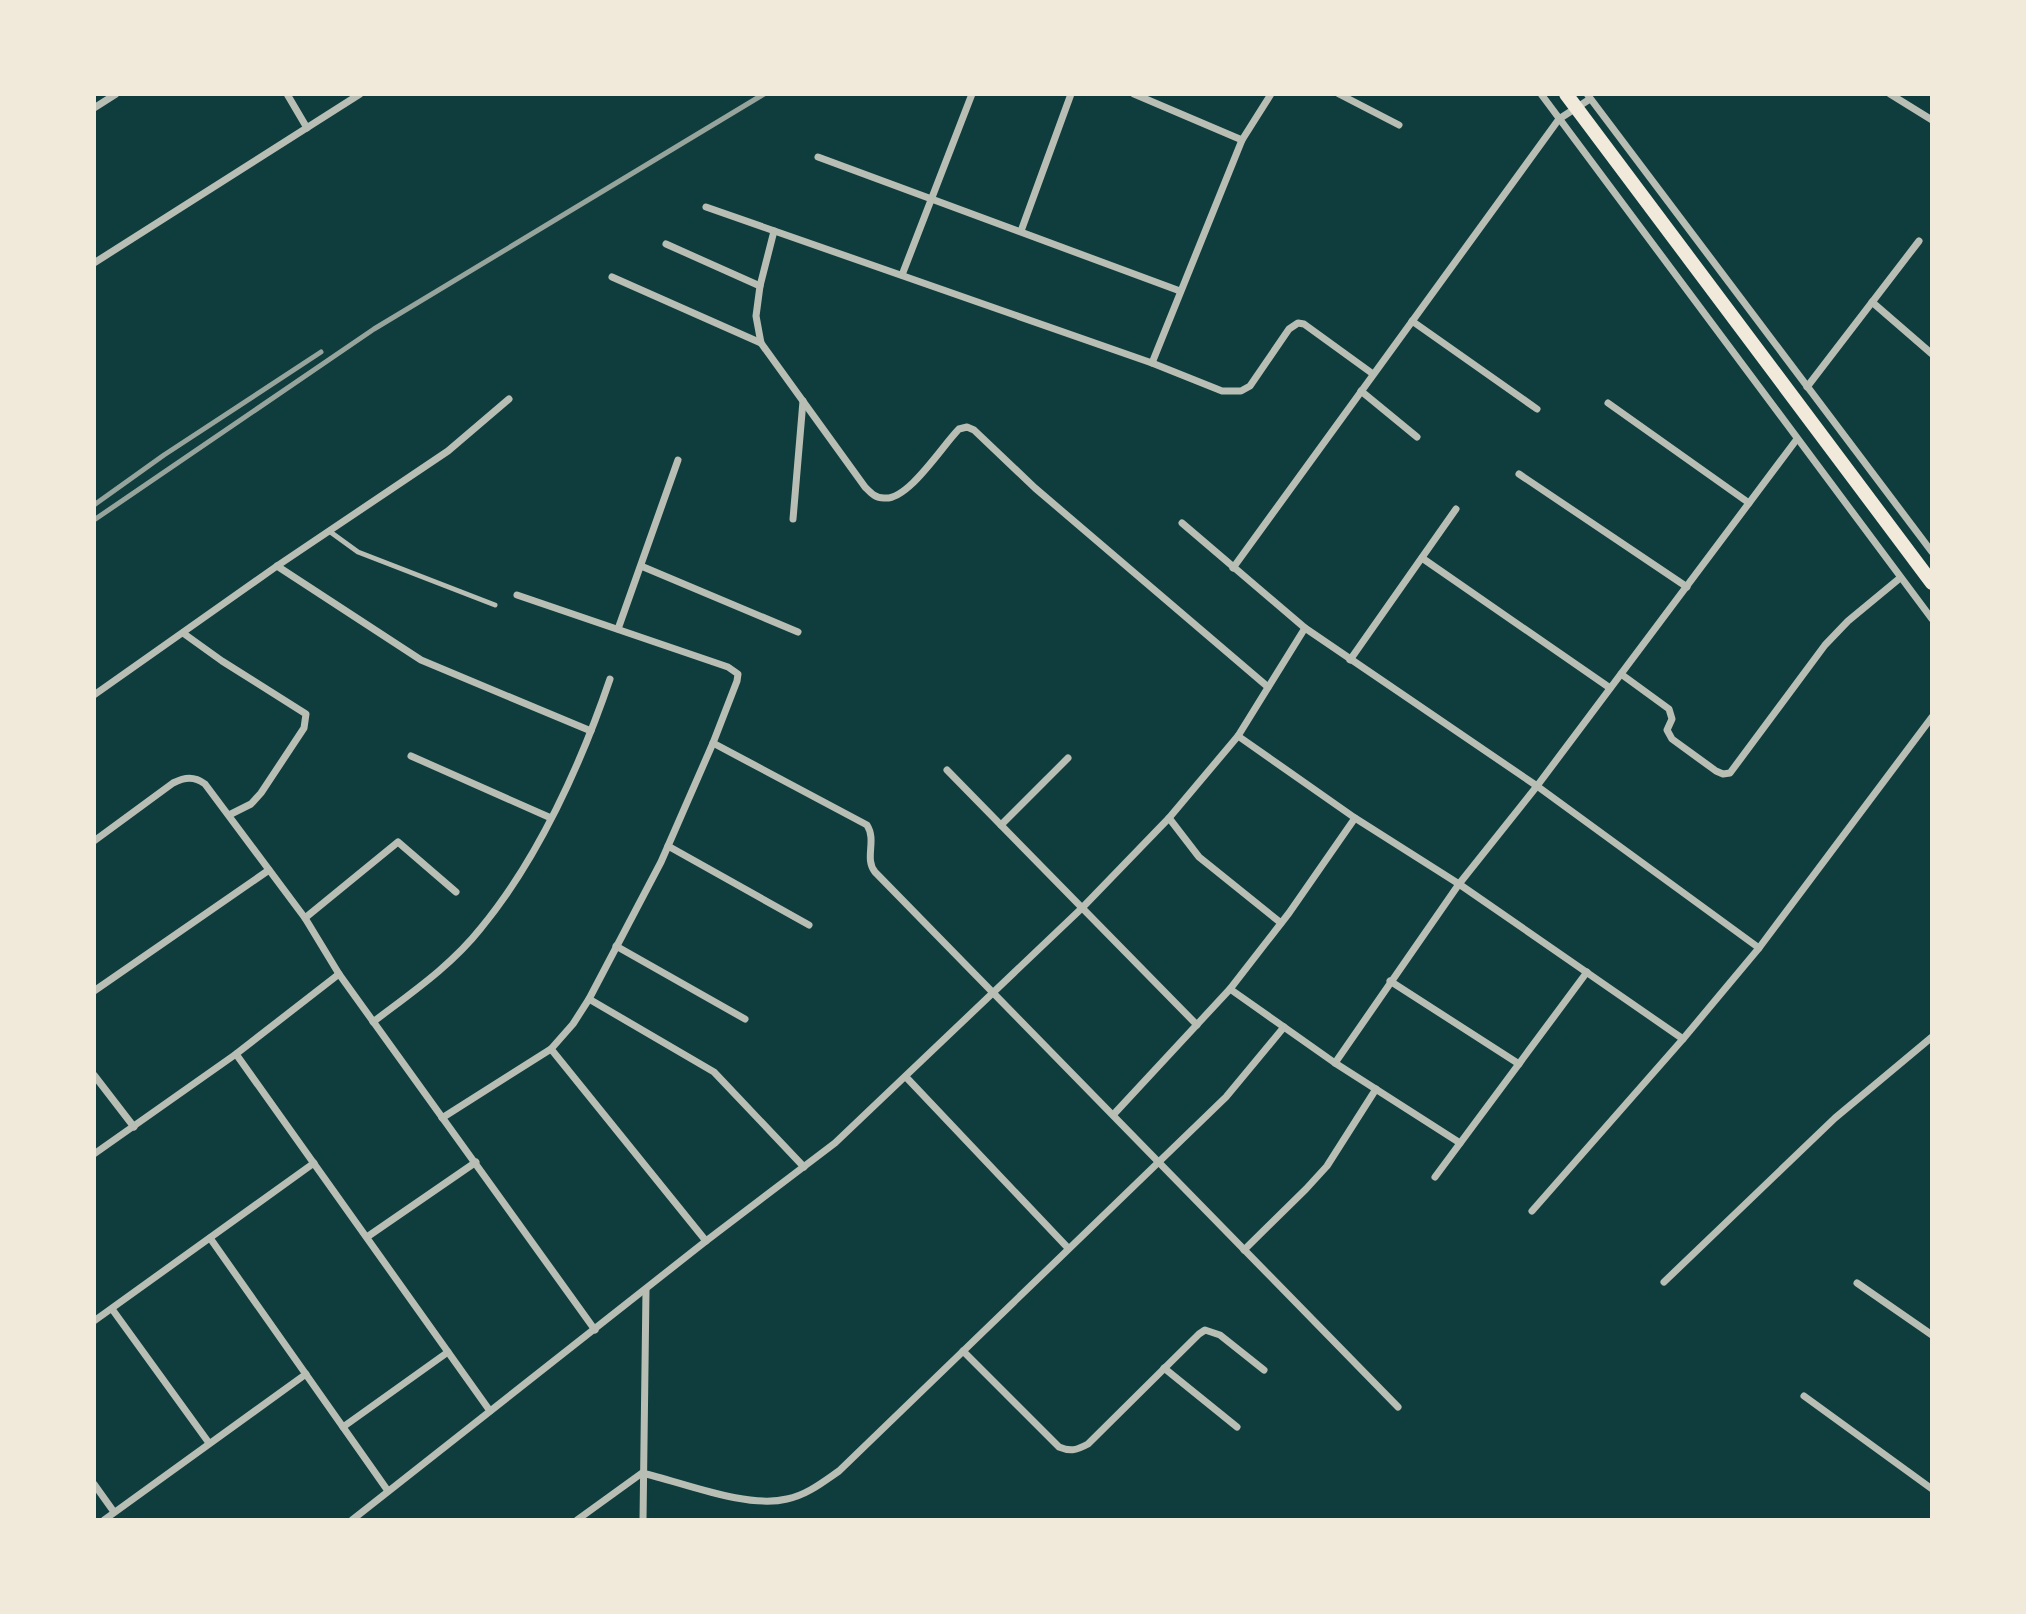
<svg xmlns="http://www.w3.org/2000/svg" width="2026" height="1614" viewBox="0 0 2026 1614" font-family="Manrope,sans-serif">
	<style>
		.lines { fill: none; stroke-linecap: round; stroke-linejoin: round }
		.service { stroke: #b8beb3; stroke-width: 5 }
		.minor { stroke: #b8beb3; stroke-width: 7 }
		.secondary { stroke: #f1e9da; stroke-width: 14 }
		.rail { stroke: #97a49c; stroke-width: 5 }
	</style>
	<rect width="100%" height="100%" fill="#0f3d3e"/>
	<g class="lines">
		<polyline class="service" points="329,531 358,552 495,605"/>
		<g class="minor">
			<polyline points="287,94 307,128"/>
			<polyline points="1134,94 1242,140"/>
			<polyline points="1339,94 1399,125"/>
			<polyline points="1541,94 1932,619"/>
			<polyline points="1587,94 1932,552"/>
			<polyline points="1890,94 1932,120"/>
			<polyline points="94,108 116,94"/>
			<polyline points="818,157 1180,291"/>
			<polyline points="706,207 1152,363 1222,391 1241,391 1250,386 1289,329 1298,323 1304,324 1373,374"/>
			<path d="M774 231 760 286 756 316 761 343 865 487C871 493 875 498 884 498 908 501 942 446 959 429L967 427 974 430 1035 488 1268 687"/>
			<polyline points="1021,231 1071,94"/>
			<polyline points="666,244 760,286"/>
			<polyline points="94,263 360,94"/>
			<polyline points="902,275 972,94"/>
			<polyline points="612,277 761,343"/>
			<polyline points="1872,302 1932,354"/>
			<polyline points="1412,321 1537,409"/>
			<polyline points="1152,363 1242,140 1271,94"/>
			<polyline points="1807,387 1919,241"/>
			<polyline points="1361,391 1417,437"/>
			<polyline points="1608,403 1749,503"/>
			<polyline points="1519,474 1687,587"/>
			<polyline points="793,519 803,401"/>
			<polyline points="1182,523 1305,628 1537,786 1759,948"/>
			<polyline points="1422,558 1610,688"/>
			<polyline points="277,566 421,660 591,731"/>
			<polyline points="641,566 798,632"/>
			<polyline points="1233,568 1559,119 1590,99"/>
			<polyline points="618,629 678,460"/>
			<polyline points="183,633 222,661 306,714 304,728 261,793 251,804 229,815"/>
			<polyline points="1350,660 1456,509"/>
			<polyline points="1621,674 1669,709 1672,719 1667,730 1672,739 1716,771 1723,774 1730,773 1825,645 1848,621 1900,578"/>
			<polyline points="94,695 277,566 448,451 509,399"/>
			<polyline points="1238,736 1355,818 1459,884 1683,1039 1759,948 1932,717"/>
			<path d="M713 743 867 825C877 841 864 858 875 872L1398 1407"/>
			<polyline points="411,756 551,818"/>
			<polyline points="947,770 1197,1025"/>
			<polyline points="1169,818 1199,857 1281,923"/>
			<polyline points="1001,825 1068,758"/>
			<path d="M94 841 173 783C185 777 194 776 205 784L305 918 339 974 595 1330"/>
			<polyline points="668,846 809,925"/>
			<polyline points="305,918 398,842 456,892"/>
			<polyline points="616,946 745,1019"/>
			<polyline points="1390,981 1519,1064"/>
			<polyline points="1230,989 1335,1063 1460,1143"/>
			<polyline points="94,991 269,870"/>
			<polyline points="589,999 714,1072 804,1167"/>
			<path d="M373 1022C411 993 451 966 481 928 538 859 581 764 610 679"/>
			<polyline points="551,1049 706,1241"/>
			<polyline points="236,1054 490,1411"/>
			<polyline points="1335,1063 1459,884 1537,786 1797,439"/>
			<polyline points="94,1075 134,1127"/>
			<polyline points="906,1077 1068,1248"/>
			<polyline points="1114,1114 1230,989 1289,913 1355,818"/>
			<polyline points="442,1118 551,1049 573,1024 589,999 661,862 713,743 737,681 738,674 728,667 517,595"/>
			<polyline points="94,1154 236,1054 339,974"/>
			<polyline points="1435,1177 1587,972"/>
			<polyline points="1532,1211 1683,1039"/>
			<polyline points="367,1237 476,1162"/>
			<polyline points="210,1238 388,1491"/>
			<polyline points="1244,1250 1306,1189 1327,1166 1376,1089"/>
			<polyline points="1664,1282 1835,1118 1932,1037"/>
			<polyline points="1857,1283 1932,1335"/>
			<polyline points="112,1309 209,1443"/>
			<polyline points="94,1321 314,1163"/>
			<path d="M963 1351 1059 1447C1071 1452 1077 1450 1088 1444L1199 1334 1205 1330 1220 1335 1264 1370"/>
			<polyline points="1164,1368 1237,1427"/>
			<polyline points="1804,1396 1932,1489"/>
			<polyline points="343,1427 448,1352"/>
			<polyline points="94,1484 114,1512"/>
			<polyline points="104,1520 306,1374"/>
			<polyline points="352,1520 706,1241 835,1143 1082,908 1169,818 1238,736 1305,628"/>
			<path d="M577 1520 642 1473C682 1482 747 1509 787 1499 807 1495 823 1482 839 1471L1226 1097 1284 1027"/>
			<polyline points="643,1520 646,1290"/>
		</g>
		<polyline class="secondary" points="1566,94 1932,583"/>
		<g class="rail">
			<polyline points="94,505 164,455 321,352"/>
			<polyline points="94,520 374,329 764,94"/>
		</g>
	</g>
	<rect width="2026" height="1614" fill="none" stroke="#f1e9da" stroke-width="192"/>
</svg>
